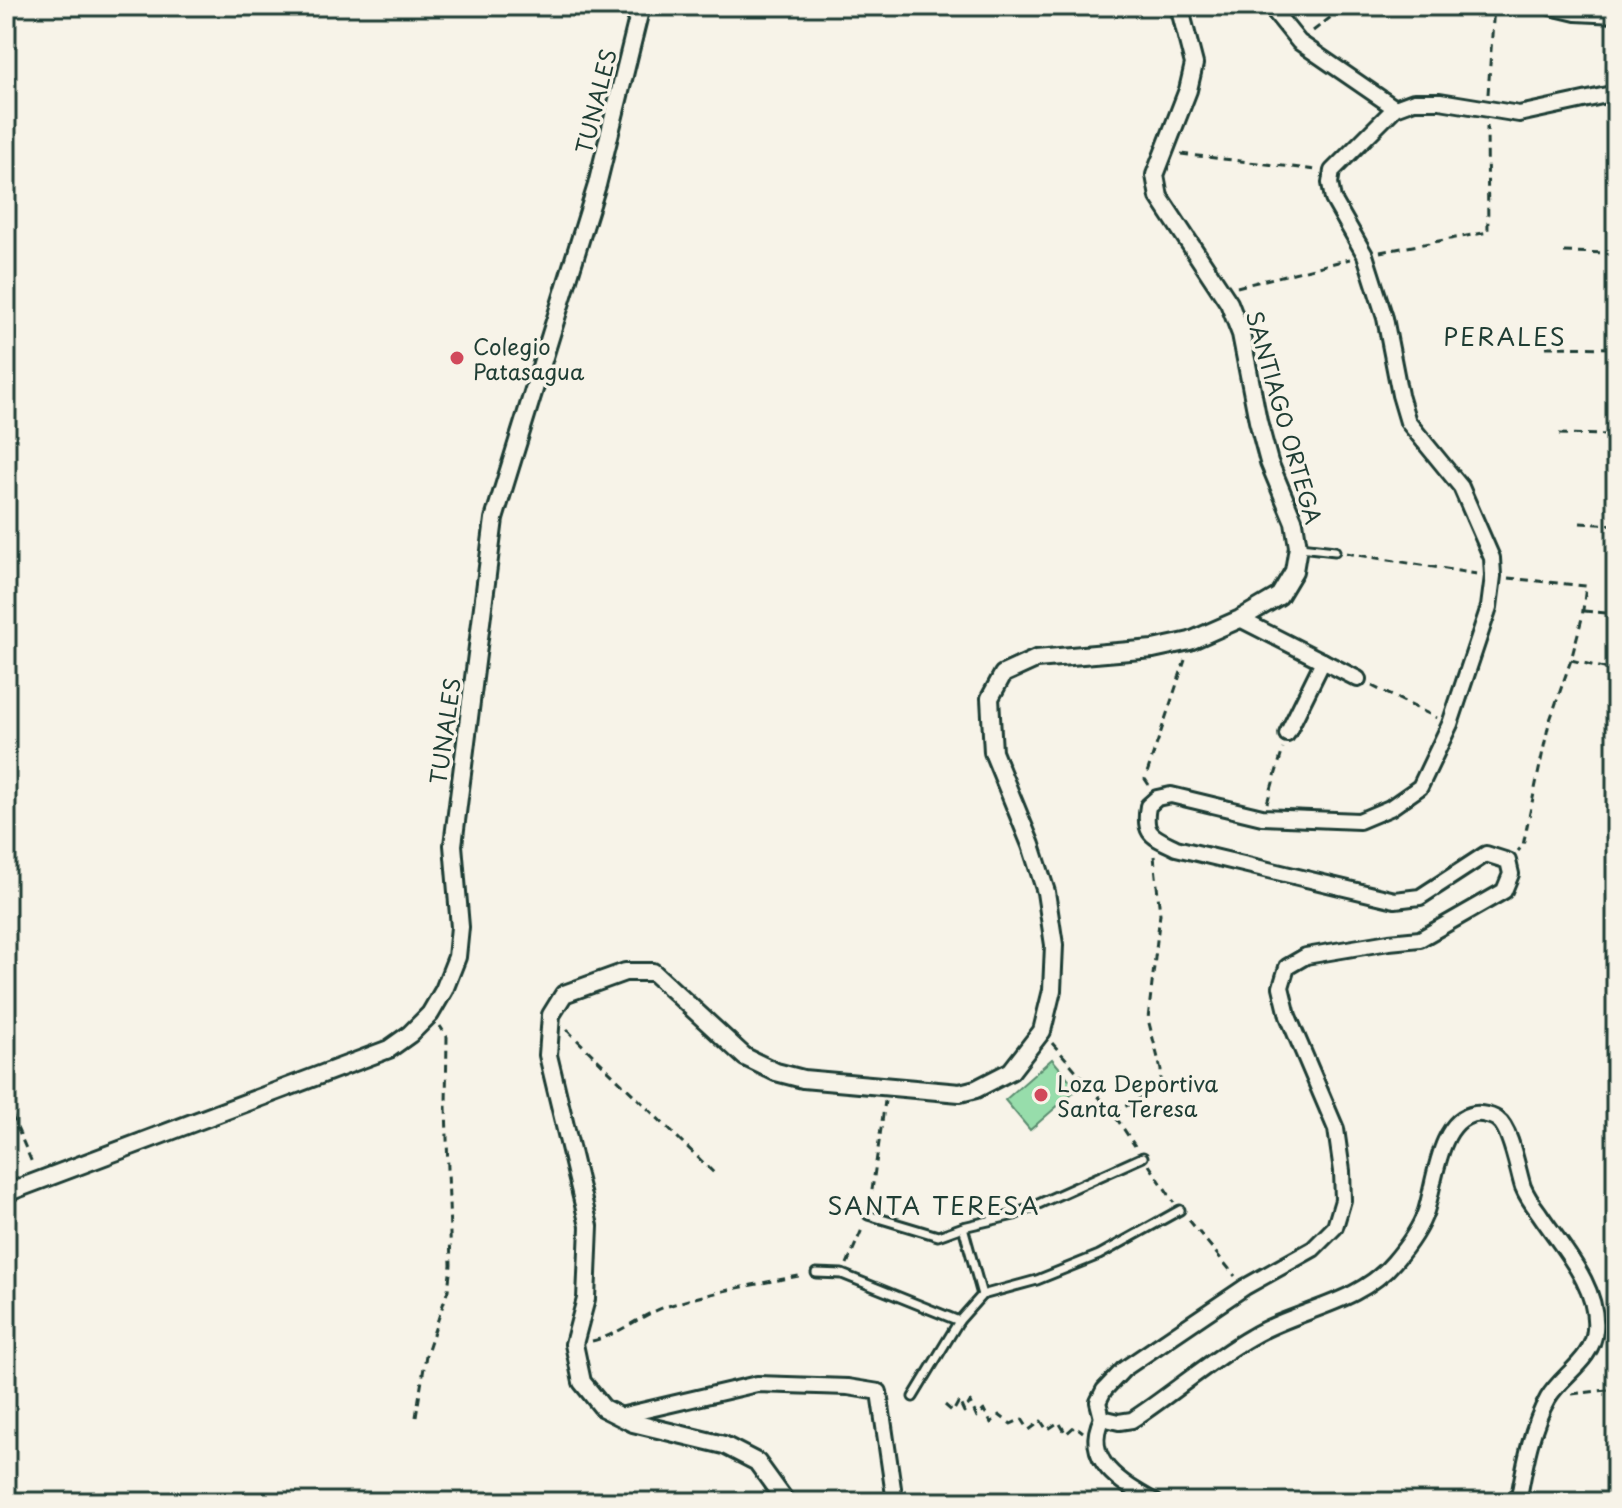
<svg xmlns="http://www.w3.org/2000/svg" width="1622" height="1508" viewBox="0 0 1622 1508" font-family="'Playpen Sans',sans-serif">
	<style>
		.green { fill: #97ddab; stroke: #5b8d70; stroke-width: 2 }
		.lines { fill: none; stroke-linecap: round; stroke-linejoin: round }
		.service-casing { stroke: #1f3d34; stroke-width: 13 }
		.minor-casing { stroke: #1f3d34; stroke-width: 20 }
		.tertiary-casing { stroke: #1f3d34; stroke-width: 22 }
		.path { stroke: #1f3d34; stroke-width: 3; stroke-dasharray: 8 6; stroke-linecap: butt }
		.service { stroke: #f7f3e8; stroke-width: 7 }
		.minor { stroke: #f7f3e8; stroke-width: 14 }
		.tertiary { stroke: #f7f3e8; stroke-width: 16 }
		.poi-dot { fill: #d1495b; stroke: #f7f3e8; stroke-width: 3 }
		.labels { text-anchor: middle; dominant-baseline: central; stroke-width: 7; stroke-linejoin: round; paint-order: stroke }
		.street-label { font-size: 22px; fill: #1f3d34; stroke: #f7f3e8 }
		.poi-label { font-size: 22px; fill: #1f3d34; stroke: #f7f3e8; text-anchor: start }
		.neighbourhood-label { font-size: 24px; letter-spacing: 2px; fill: #1f3d34; stroke: #f7f3e8 }
	</style>
	<rect width="100%" height="100%" fill="#f7f3e8"/>
	<filter id="ink" filterUnits="userSpaceOnUse"><feTurbulence type="fractalNoise" baseFrequency=".0125" numOctaves="2"/><feDisplacementMap in="SourceGraphic" scale="16" xChannelSelector="R" yChannelSelector="G"/><feConvolveMatrix kernelMatrix="1 2 1 2 8 2 1 2 1" color-interpolation-filters="sRGB"/></filter>
	<g filter="url(#ink)">
		<polygon class="green" points="1052,1059 1077,1089 1030,1130 1005,1100"/>
		<g class="lines">
			<defs>
				<g id="service">
					<polyline points="1300,547 1335,551"/>
					<polyline points="868,1215 938,1236 963,1227 1014,1215 1143,1157"/>
					<polyline points="963,1227 982,1295"/>
					<polyline points="816,1273 842,1274 959,1321"/>
					<polyline points="913,1397 959,1321 982,1295 1037,1280 1099,1255 1180,1210"/>
				</g>
				<g id="minor">
					<polyline points="1270,6 1299,42 1395,108"/>
					<polyline points="1240,619 1358,679"/>
					<polyline points="1287,734 1323,661"/>
					<polyline points="620,1416 757,1384 848,1387 879,1392 895,1502"/>
					<path d="M1102 1418C1081 1461 1123 1484 1155 1502"/>
					<path d="M1522 1502 1519 1497C1525 1464 1531 1428 1548 1398 1561 1375 1593 1360 1595 1330 1599 1286 1562 1248 1539 1213 1533 1205 1527 1197 1523 1187 1518 1172 1511 1129 1498 1120 1494 1116 1481 1113 1475 1114 1439 1119 1435 1183 1426 1211 1420 1229 1406 1248 1394 1262 1358 1305 1297 1309 1251 1337 1209 1361 1172 1394 1132 1420L1119 1422 1102 1418 1098 1402 1104 1390 1124 1369 1245 1287 1313 1249 1335 1227 1343 1200 1342 1171 1336 1129 1288 1016 1281 987 1287 967 1306 956 1389 942 1420 939 1504 891 1511 874 1508 861 1486 854 1420 897 1395 900 1176 848C1152 836 1143 835 1148 806L1157 798 1171 795 1262 817 1359 821 1390 808 1420 787 1450 724 1489 607 1493 576 1492 558 1461 487 1408 422 1400 395 1385 318 1365 255 1333 199 1330 183 1332 171 1395 108 1414 101H1440L1519 114 1616 93"/>
				</g>
				<g id="tertiary">
					<polyline points="1551,6 1576,12 1616,14"/>
					<polyline points="6,1193 389,1049 410,1034 430,1014 444,990 457,957 460,927 453,845 494,519 597,185 641,6"/>
					<polyline points="786,1502 757,1462 724,1445 633,1423 603,1408 582,1382 574,1344 586,1299 589,1226 548,1055 551,1015 564,994 625,972 653,972 745,1057 776,1072 803,1079 960,1093 976,1089 1011,1071 1042,1031 1052,990 1054,945 1046,892 1031,845 993,752 990,698 1003,674 1036,659 1153,649 1190,641 1240,619 1279,596 1294,571 1298,547 1294,522 1269,462 1258,421 1241,334 1229,303 1159,197 1155,175 1188,90 1194,64 1179,6"/>
				</g>
			</defs>
			<use href="#service" class="service-casing"/>
			<use href="#minor" class="minor-casing"/>
			<use href="#tertiary" class="tertiary-casing"/>
			<g class="path">
				<polyline points="1313,31 1345,6"/>
				<polyline points="1488,94 1494,6"/>
				<polyline points="1181,154 1317,170"/>
				<polyline points="1380,252 1488,232 1487,126"/>
				<polyline points="1564,252 1616,253"/>
				<polyline points="1237,287 1350,259"/>
				<polyline points="1546,347 1616,348"/>
				<polyline points="1559,434 1616,435"/>
				<polyline points="1580,523 1616,525"/>
				<polyline points="1346,553 1477,574"/>
				<polyline points="1508,578 1586,586 1582,618 1571,660 1549,723 1523,845 1518,851"/>
				<polyline points="1584,611 1616,614"/>
				<polyline points="1571,660 1616,671"/>
				<polyline points="1372,686 1437,718"/>
				<polyline points="1149,785 1145,779 1185,660"/>
				<polyline points="1267,803 1283,749"/>
				<polyline points="567,1030 716,1175"/>
				<polyline points="1052,1043 1113,1113 1135,1146"/>
				<polyline points="6,1102 33,1165"/>
				<polyline points="1113,1113 1160,1088 1161,1070 1148,1019 1160,914 1154,856"/>
				<polyline points="1149,1165 1174,1202"/>
				<polyline points="870,1204 885,1101"/>
				<polyline points="1189,1220 1235,1276"/>
				<polyline points="847,1264 863,1227"/>
				<path d="M592 1341C619 1335 639 1316 665 1307 710 1292 758 1284 804 1275"/>
				<polyline points="1572,1394 1616,1389"/>
				<polyline points="945,1405 953,1412 959,1401 964,1412 970,1402 977,1417 984,1410 991,1423 999,1415 1011,1424 1022,1419 1029,1430 1041,1421 1047,1430 1059,1422 1066,1434 1075,1426 1083,1432"/>
				<polyline points="416,1417 426,1355 448,1290 451,1265 446,1106 447,1037 440,1026"/>
			</g>
			<use href="#service" class="service"/>
			<use href="#minor" class="minor"/>
			<use href="#tertiary" class="tertiary"/>
		</g>
	</g>
	<g class="poi-dot">
		<circle cx="457" cy="358" r="8"/>
		<circle cx="1041" cy="1095" r="8"/>
	</g>
	<g class="labels">
		<g class="street-label">
			<text transform="translate(595 101) rotate(-76)">TUNALES</text>
			<text transform="translate(1285 417) rotate(74)">SANTIAGO ORTEGA</text>
			<text transform="translate(444 731) rotate(-82)">TUNALES</text>
		</g>
		<g class="poi-label">
			<text x="473" y="345">Colegio<tspan x="473" dy="25">Patasagua</tspan></text>
			<text x="1057" y="1082">Loza Deportiva<tspan x="1057" dy="25">Santa Teresa</tspan></text>
		</g>
		<g class="neighbourhood-label">
			<text x="1505" y="336">PERALES</text>
			<text x="934" y="1205">SANTA TERESA</text>
		</g>
	</g>
	<rect width="1622" height="1508" fill="none" stroke="#f7f3e8" stroke-width="32"/>
	<rect x="16" y="16" width="1590" height="1476" fill="none" stroke="#1f3d34" stroke-width="3" filter="url(#ink)"/>
</svg>
